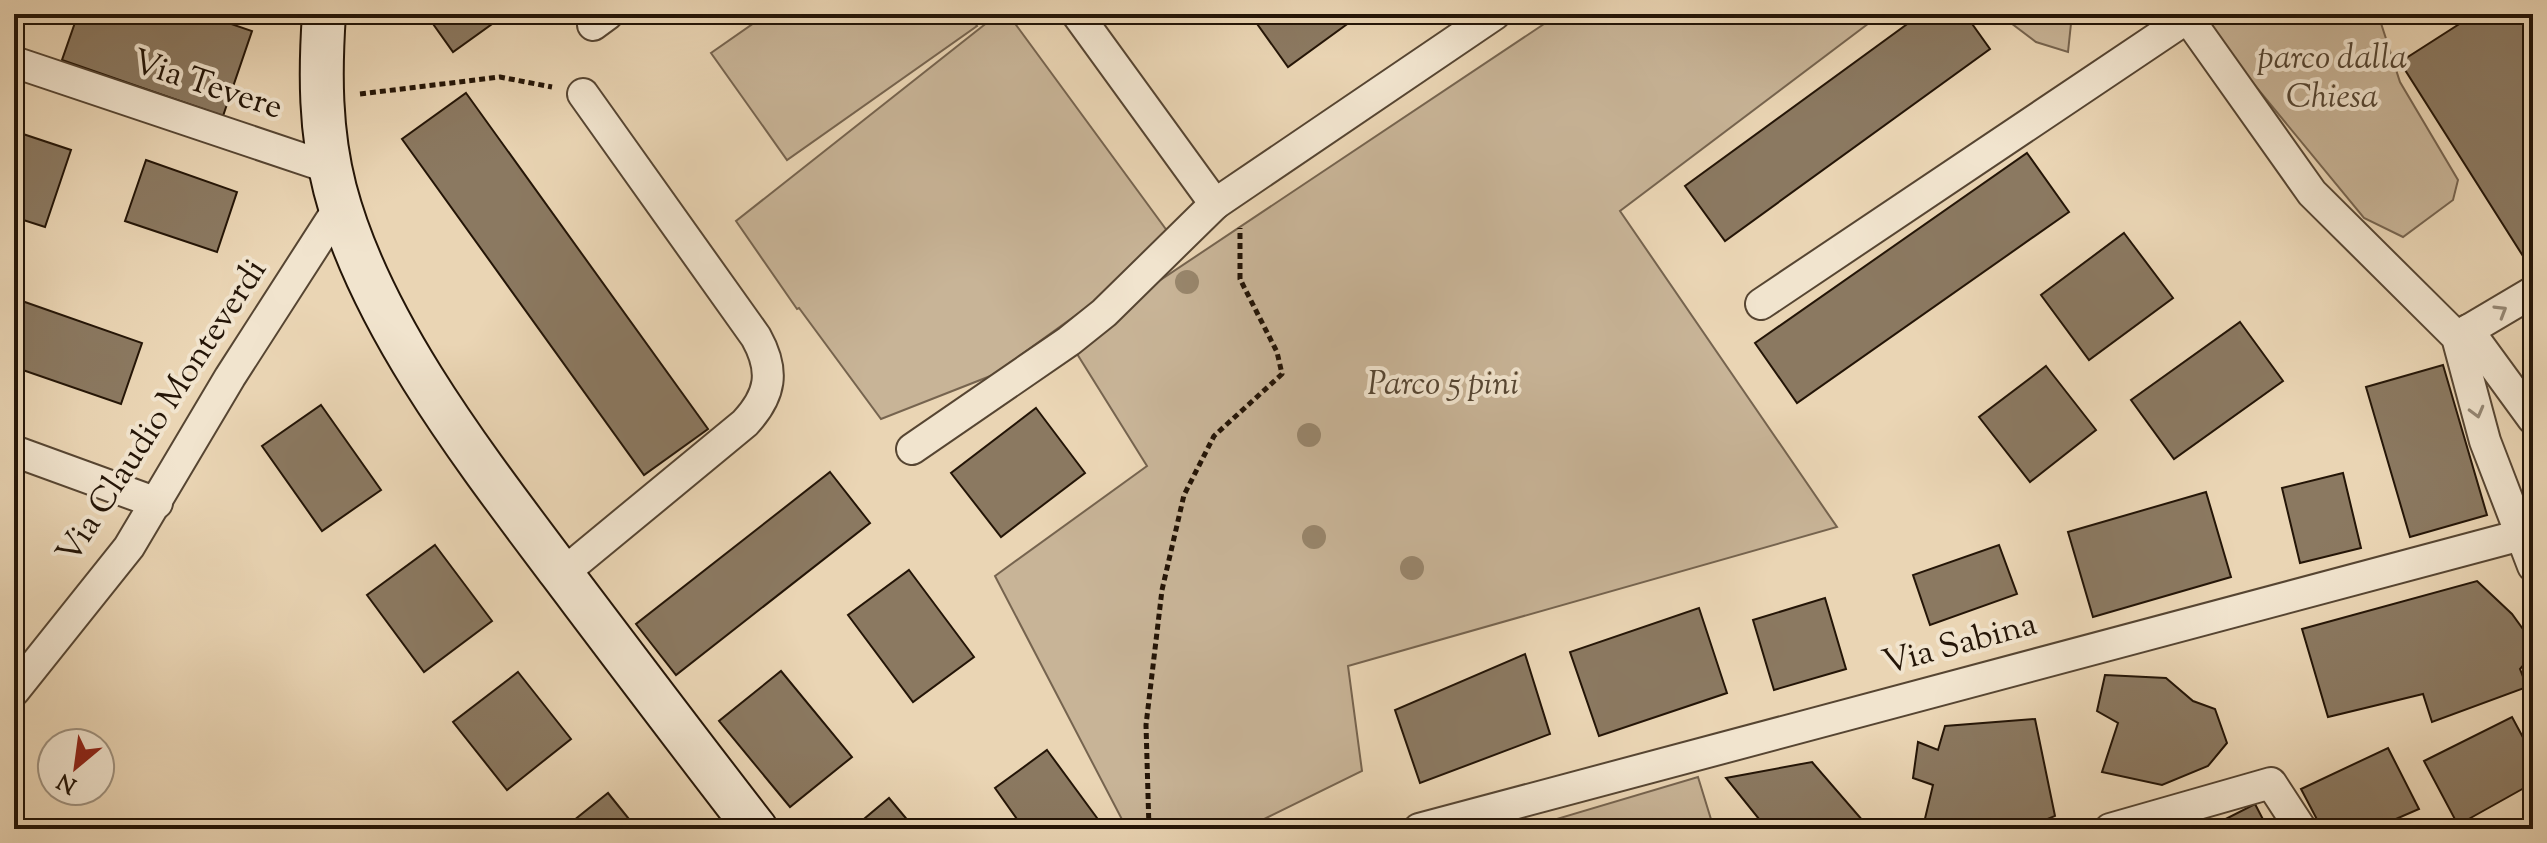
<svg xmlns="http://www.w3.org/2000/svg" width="2547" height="843" viewBox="0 0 2547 843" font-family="'Sorts Mill Goudy',serif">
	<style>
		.green { fill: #c8b497; stroke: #76644f; stroke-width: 2 }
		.building { fill: #8b7961; stroke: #241507; stroke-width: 2 }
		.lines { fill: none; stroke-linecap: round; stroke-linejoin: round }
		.street-casing { stroke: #564532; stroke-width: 34 }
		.secondary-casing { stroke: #241507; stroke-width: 46 }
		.path { stroke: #241507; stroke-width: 5; stroke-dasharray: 6 4; stroke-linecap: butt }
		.street { stroke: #f1e4ce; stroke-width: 30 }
		.secondary { stroke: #f1e4ce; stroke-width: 42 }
		.tree { fill: #98866c }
		.oneway { stroke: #958774 }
		.labels { text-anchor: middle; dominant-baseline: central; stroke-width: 8; stroke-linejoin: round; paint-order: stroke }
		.park-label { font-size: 34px; font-style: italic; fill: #554532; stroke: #f1e4ce }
		.street-label { font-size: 34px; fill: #241507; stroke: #f1e4ce }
	</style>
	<rect width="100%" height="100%" fill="#ead5b4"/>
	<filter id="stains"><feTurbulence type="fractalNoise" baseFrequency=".0025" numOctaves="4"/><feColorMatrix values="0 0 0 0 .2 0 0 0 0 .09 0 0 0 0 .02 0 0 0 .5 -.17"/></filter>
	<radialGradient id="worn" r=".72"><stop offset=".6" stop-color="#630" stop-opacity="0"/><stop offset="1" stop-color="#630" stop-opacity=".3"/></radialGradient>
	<g class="green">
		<polygon points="767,14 968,14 977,26 787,160 711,53"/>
		<polygon points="998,14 1008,14 1176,243 993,375 881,419 799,308 797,309 736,221"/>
		<polygon points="1559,14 1881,14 1620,211 1837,527 1348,666 1362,771 1244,829 1127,829 995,576 1147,466 1069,341"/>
		<polygon points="1999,14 2072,14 2068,52 2036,42"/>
		<polygon points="2185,14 2378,14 2400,82 2458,180 2453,200 2403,237 2364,218 2229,54"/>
		<polygon points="1698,777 1714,829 1523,829"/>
	</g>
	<g class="building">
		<polygon points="78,14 202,14 252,31 223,116 62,60"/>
		<polygon points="426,14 506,14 453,52"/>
		<polygon points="1250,14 1361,14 1288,67"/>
		<polygon points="1921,14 1965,14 1990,49 1725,241 1685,186"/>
		<polygon points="2475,14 2533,14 2533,261 2528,264 2400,62"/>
		<polygon points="466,93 708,429 644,475 402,139"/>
		<polygon points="14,131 71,150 45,227 14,217"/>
		<polygon points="2027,153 2069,212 1797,403 1755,343"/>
		<polygon points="146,160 237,192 217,252 125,221"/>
		<polygon points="2124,233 2173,298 2089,360 2041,295"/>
		<polygon points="22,301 142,343 121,404 14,367 14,324"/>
		<polygon points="2240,322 2283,381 2174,459 2131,400"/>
		<polygon points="2443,365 2487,515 2410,537 2366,387"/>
		<polygon points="2046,366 2096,430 2030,482 1979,417"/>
		<polygon points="321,405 381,490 322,531 262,446"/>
		<polygon points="1036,408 1085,473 1001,537 951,473"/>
		<polygon points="830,472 870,523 676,675 636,624"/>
		<polygon points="2343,473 2361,548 2300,563 2282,488"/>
		<polygon points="2206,492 2231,577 2093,617 2068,532"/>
		<polygon points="435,545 492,621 424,672 367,595"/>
		<polygon points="1999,545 2017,594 1930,625 1913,575"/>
		<polygon points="909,570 974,657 913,702 848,615"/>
		<polygon points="2477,581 2512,614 2533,643 2533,654 2520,669 2527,687 2432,722 2423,694 2328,717 2302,629"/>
		<polygon points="1825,598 1846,669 1774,690 1753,620"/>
		<polygon points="1699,608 1727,693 1599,736 1570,652"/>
		<polygon points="1525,654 1550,734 1420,783 1395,710"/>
		<polygon points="781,671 852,757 790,807 719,721"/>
		<polygon points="518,672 571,739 507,790 453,722"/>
		<polygon points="2105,675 2166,678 2193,701 2215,709 2227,743 2208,766 2162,785 2102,772 2118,723 2097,711"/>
		<polygon points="2512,717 2533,756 2533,783 2458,825 2424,761"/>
		<polygon points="2035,719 2055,816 2023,829 1923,827 1933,785 1913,778 1918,742 1938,750 1945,726"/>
		<polygon points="2388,748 2419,809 2373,829 2322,829 2301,789"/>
		<polygon points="1047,750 1097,818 1081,829 1024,829 995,788"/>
		<polygon points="1812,762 1870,829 1767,829 1726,778"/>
		<polygon points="608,793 637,829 563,829"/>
		<polygon points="889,798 915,829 852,829"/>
		<polygon points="2255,804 2268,829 2206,829"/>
	</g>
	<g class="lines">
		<defs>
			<g id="street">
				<polyline points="1077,14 1215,204 1495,14"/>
				<polyline points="2185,14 2312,193 2457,337 2485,441 2533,566"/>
				<polyline points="593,25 608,14"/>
				<polyline points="14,62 330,168"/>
				<polyline points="1761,304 2187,18"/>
				<polyline points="2468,330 2533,419"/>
				<polyline points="2457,337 2533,292"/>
				<polyline points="912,449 1069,341 1104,313 1215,204"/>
				<polyline points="14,451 157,503"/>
				<path d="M562 574 745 423C771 395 775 371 756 337L583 94"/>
				<polyline points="14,691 129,547 230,377 340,206"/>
				<polyline points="1419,829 2521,535"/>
				<polyline points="2110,829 2271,783 2301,829"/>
			</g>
			<path id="secondary" d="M324 14C320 73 320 131 335 189 371 326 477 461 561 573 626 659 690 744 756 829"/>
		</defs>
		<use href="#street" class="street-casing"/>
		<use href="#secondary" class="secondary-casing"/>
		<g class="path">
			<polyline points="360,94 500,77 552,87"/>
			<polyline points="1149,829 1146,725 1162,590 1184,495 1214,436 1282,374 1277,352 1240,279 1240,228"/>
		</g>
		<use href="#street" class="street"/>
		<use href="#secondary" class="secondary"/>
	</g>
	<g class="tree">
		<circle cx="1187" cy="282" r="12"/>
		<circle cx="1309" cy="435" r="12"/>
		<circle cx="1314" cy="537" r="12"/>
		<circle cx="1412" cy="568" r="12"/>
	</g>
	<defs><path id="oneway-chevron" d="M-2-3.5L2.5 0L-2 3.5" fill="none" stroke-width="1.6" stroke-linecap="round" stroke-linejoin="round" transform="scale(2)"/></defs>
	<g class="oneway">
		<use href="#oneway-chevron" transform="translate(2501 311) rotate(-31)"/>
		<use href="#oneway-chevron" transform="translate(2477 412) rotate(75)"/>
	</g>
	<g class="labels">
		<g class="park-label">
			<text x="2332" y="59">parco dalla<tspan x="2332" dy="39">Chiesa</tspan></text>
			<text x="1443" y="385">Parco 5 pini</text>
		</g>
		<g class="street-label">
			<text transform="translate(207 86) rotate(18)">Via Tevere</text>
			<text transform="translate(163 412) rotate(-57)">Via Claudio Monteverdi</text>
			<text transform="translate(1960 645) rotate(-15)">Via Sabina</text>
		</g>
	</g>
	<rect width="2547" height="843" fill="none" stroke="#ead5b4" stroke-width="48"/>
	<rect x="16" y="16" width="2515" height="811" fill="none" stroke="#241507" stroke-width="4"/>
	<rect x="24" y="24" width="2499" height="795" fill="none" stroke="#241507" stroke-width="2"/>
	<g transform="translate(76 767) rotate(209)"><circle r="38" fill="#f1e4ce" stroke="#9f917e" stroke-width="2"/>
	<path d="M0-6L14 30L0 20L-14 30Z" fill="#8f2418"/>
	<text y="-12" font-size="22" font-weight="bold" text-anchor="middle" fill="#241507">N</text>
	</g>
	<rect width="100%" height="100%" filter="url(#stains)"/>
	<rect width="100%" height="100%" fill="url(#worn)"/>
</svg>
